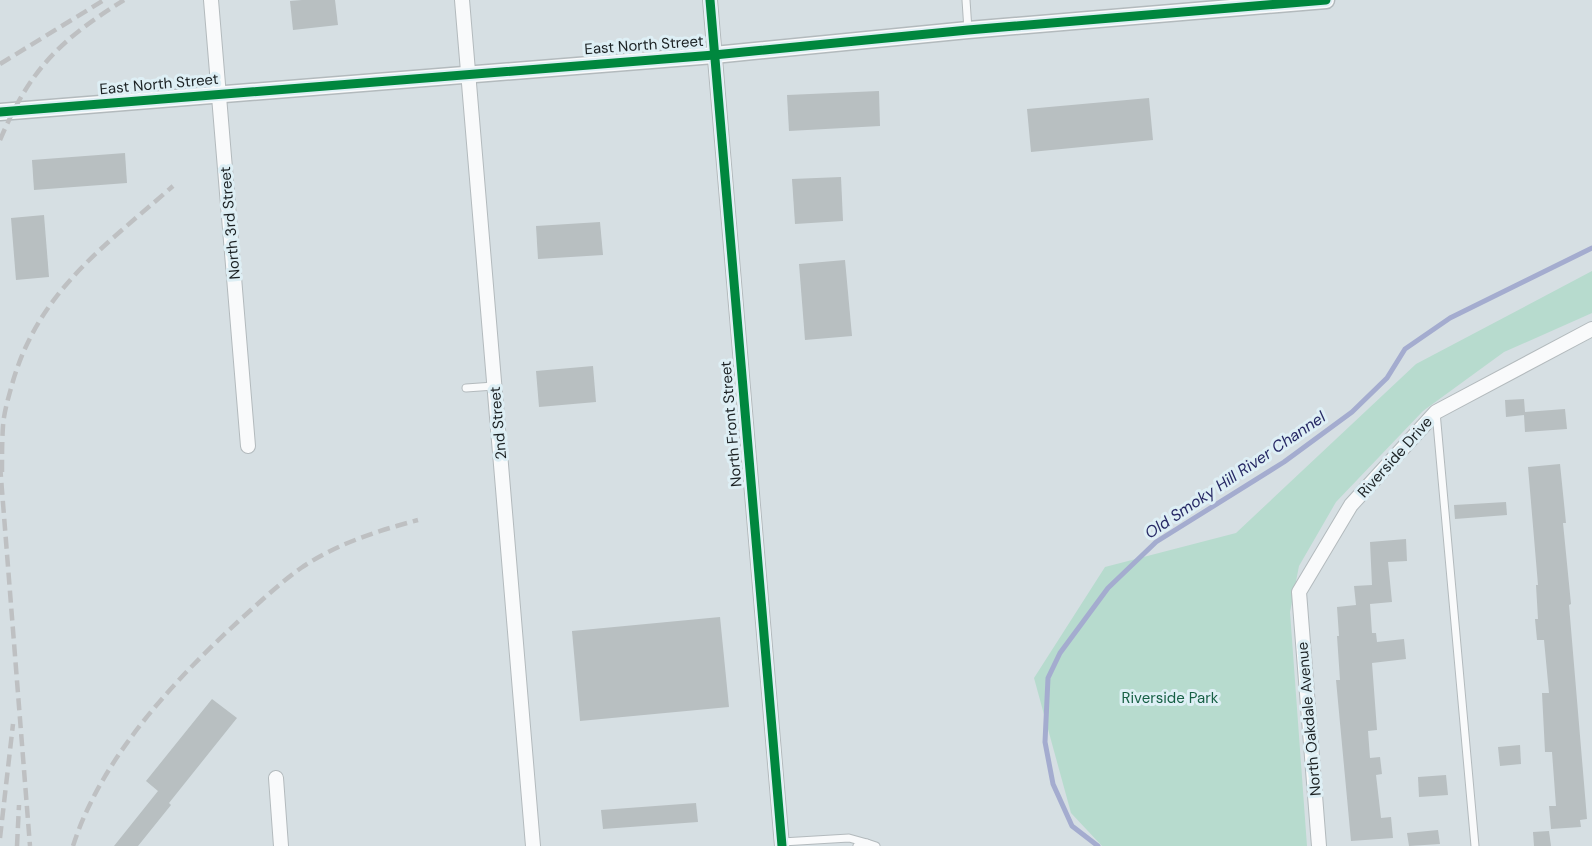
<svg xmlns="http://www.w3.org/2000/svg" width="1592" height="846" viewBox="0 0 1592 846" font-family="'DM Sans',sans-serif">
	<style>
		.green { fill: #b7dbce }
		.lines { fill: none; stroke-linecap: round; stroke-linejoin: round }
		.stream { stroke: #a4accf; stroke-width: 5 }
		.building { fill: #b8bfc1 }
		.service-casing { stroke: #b3babd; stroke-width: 9 }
		.minor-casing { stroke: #b3babd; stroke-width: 16 }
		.tertiary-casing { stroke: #b3babd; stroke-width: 19 }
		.service { stroke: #f9fafb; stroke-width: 7 }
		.minor { stroke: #f9fafb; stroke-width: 14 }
		.tertiary { stroke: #f9fafb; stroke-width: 16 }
		.rail { stroke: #bec0c2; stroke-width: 4.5; stroke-dasharray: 12 6; stroke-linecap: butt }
		.cycleway-casing { stroke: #deeff5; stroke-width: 13 }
		.cycleway { stroke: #00873e; stroke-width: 9 }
		.labels { text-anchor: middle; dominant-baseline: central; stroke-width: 6; stroke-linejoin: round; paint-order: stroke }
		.street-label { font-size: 15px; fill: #1b2123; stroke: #deeff5 }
		.park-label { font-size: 15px; fill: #165f44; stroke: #deeff5 }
		.water-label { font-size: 16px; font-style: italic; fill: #272965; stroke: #deeff5 }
	</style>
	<rect width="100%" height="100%" fill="#d6dfe3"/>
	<polygon class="green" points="1592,271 1592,313 1504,352 1423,411 1336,502 1299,566 1290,612 1307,846 1102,846 1071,813 1034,678 1105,567 1236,533 1416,364"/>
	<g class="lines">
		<polyline class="stream" points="1098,846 1072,826 1053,784 1045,742 1048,678 1060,653 1108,588 1156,542 1284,462 1352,412 1387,378 1405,349 1450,318 1592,248"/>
	</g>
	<g class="building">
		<polygon points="302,0 335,0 338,25 293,30 290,1"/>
		<polygon points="879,91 880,126 789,131 787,95"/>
		<polygon points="1149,98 1153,140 1031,152 1027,109"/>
		<polygon points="125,153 127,183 34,190 32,160"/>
		<polygon points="841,177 843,221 795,224 792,179"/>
		<polygon points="44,215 49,277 16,280 11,218"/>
		<polygon points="600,222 603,255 538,259 536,226"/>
		<polygon points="845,260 852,336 805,340 799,264"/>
		<polygon points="593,366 596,402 539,407 536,371"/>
		<polygon points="1524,399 1525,412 1565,409 1567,429 1525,432 1524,415 1506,417 1505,400"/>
		<polygon points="1560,464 1566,523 1563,523 1571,604 1569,605 1587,819 1580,820 1581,827 1551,829 1549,806 1556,806 1552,752 1545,752 1542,693 1549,693 1544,640 1537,640 1535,619 1538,619 1536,585 1538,585 1528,467"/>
		<polygon points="1506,502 1507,515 1455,519 1454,505"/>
		<polygon points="1406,539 1407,561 1388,562 1392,602 1370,604 1372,633 1376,633 1377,642 1404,639 1406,659 1372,663 1377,730 1368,731 1370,758 1380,757 1382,774 1376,775 1381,818 1391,817 1393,838 1351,841 1336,680 1340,680 1337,636 1339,636 1337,607 1356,605 1354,586 1372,585 1370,542"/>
		<polygon points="720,617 729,707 580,721 572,631"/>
		<polygon points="212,699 237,718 169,803 171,805 138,846 114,846 158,791 146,781"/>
		<polygon points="1520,745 1521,764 1500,766 1498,747"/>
		<polygon points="1446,775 1448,795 1419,797 1418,777"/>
		<polygon points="696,803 698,822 603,829 601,810"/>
		<polygon points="1438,830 1440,844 1409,846 1407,833"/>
		<polygon points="1549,831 1551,846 1534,846 1533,832"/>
	</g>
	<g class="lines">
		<defs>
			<g id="service">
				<polyline points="966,0 968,30"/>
				<polyline points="466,388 494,386"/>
				<polyline points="1436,412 1475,846"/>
				<polyline points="782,842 849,838 867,843"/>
				<polyline points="857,846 867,843 876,846"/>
			</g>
			<g id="minor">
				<polyline points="211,0 248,446"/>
				<polyline points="462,0 533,846"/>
				<polyline points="710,0 782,846"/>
				<polyline points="276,778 281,846"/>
				<polyline points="1319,846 1299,592 1351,505 1436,412 1592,329"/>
			</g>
			<polyline id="tertiary" points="0,112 714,55 968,30 1326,0"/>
		</defs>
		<use href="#service" class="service-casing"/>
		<use href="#minor" class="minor-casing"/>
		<use href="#tertiary" class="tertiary-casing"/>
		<use href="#service" class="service"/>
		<use href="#minor" class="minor"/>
		<use href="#tertiary" class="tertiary"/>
		<g class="rail">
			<polyline points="0,64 104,0"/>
			<path d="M0 140C30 69 60 40 124 0"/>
			<polyline points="0,465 30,846"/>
			<path d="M2 472C2 456 2 441 3 426 4 411 9 396 13 381 40 290 105 246 173 186"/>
			<polyline points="0,838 13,724"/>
			<polyline points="17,846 19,805"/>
			<path d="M73 846C101 758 175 679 242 618 261 601 280 583 301 568 336 544 377 531 418 520"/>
		</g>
		<defs>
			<g id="cycleway">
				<polyline points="710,0 782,846"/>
				<polyline points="0,112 714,55 968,30 1326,0"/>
			</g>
		</defs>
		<use href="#cycleway" class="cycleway-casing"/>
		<use href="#cycleway" class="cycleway"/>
	</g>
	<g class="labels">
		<g class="street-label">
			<text transform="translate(644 45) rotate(-4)">East North Street</text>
			<text transform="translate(159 84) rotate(-5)">East North Street</text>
			<text transform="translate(230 223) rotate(-95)">North 3rd Street</text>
			<text transform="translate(498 423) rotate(-95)">2nd Street</text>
			<text transform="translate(731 424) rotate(-95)">North Front Street</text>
			<text transform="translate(1395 457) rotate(-48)">Riverside Drive</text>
			<text transform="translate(1309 719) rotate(-95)">North Oakdale Avenue</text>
		</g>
		<g class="park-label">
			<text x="1170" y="698">Riverside Park</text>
		</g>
		<g class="water-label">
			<text transform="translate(1235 475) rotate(-34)">Old Smoky Hill River Channel</text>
		</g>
	</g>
</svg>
